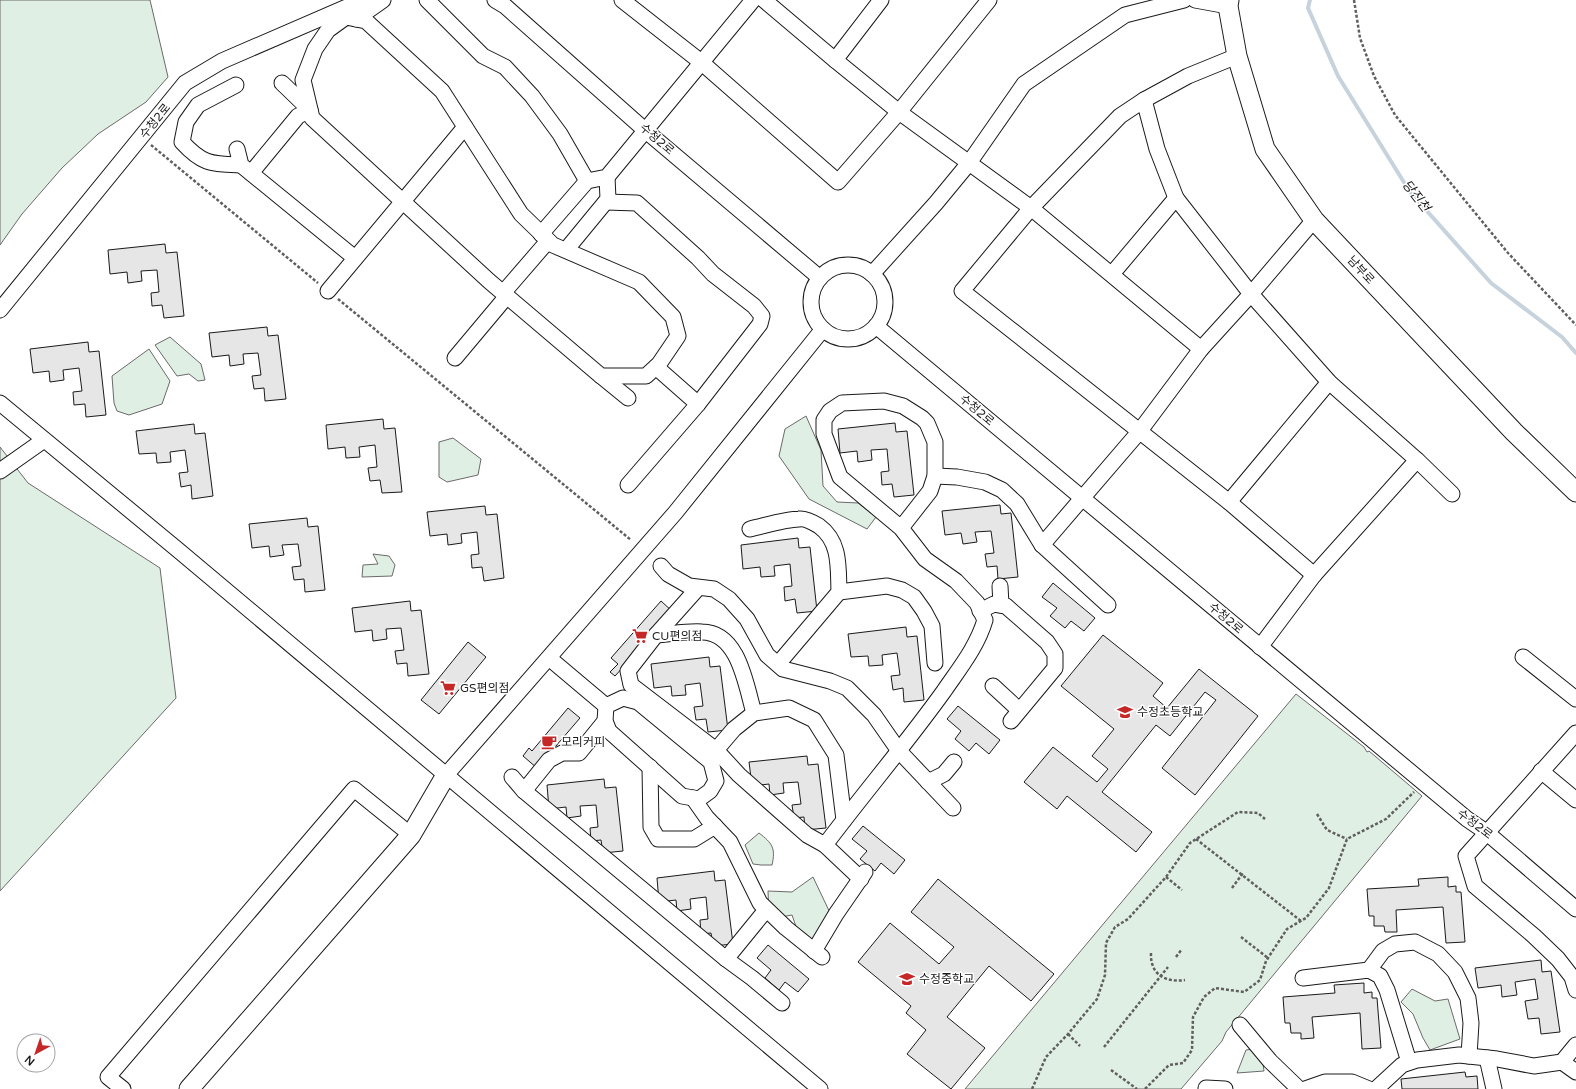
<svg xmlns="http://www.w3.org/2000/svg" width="1576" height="1089" viewBox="0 0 1576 1089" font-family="'Varela Round','Noto Sans KR',sans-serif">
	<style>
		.green { fill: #e0efe3; stroke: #6a6a6a }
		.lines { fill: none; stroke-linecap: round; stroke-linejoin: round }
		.stream { stroke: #c6d2dc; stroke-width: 4 }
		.building { fill: #e6e6e6; stroke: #1a1a1a }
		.minor-casing { stroke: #1a1a1a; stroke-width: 17 }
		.major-casing { stroke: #1a1a1a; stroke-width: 21 }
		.path { stroke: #5f5f5f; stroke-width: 2.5; stroke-dasharray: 3 2; stroke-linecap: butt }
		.minor { stroke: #fff; stroke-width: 15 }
		.major { stroke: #fff; stroke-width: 19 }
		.labels { text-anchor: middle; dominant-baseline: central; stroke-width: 3; stroke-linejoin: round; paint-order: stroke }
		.street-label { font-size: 12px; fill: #1a1a1a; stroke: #fff }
		.poi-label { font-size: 12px; fill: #1a1a1a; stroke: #fff; text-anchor: start }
		.water-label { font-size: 13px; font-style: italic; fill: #1a1a1a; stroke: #fff }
	</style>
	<rect width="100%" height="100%" fill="#fff"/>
	<g class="green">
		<polygon points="0,0 150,0 168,77 146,102 98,134 62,168 22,214 0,245"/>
		<polygon points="170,337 201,364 205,380 198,381 189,374 177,376 155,345"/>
		<polygon points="149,349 170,381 162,404 129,415 117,411 114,403 112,376"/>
		<polygon points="806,416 821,450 823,486 837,502 858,503 876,517 867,529 809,499 779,456 785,429"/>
		<polygon points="453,438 481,459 478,475 447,482 439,477 439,442"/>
		<polygon points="0,447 28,483 160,568 176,698 0,891"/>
		<polygon points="373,554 389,556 395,565 392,576 362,577 363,565 378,564"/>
		<polygon points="1296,694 1364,747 1367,752 1369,751 1422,796 1226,1032 1222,1041 1181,1089 965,1089"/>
		<path d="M759 833C772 843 776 848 772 865H761L753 864 745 845Z"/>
		<polygon points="813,877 832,917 823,944 801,941 792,915 769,919 768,891 792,892"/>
		<polygon points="1412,989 1435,1001 1448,999 1460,1039 1430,1050 1423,1038 1413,1014 1401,1002"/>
		<polygon points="1261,1048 1264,1071 1237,1073 1246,1050"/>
	</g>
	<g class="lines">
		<polyline class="stream" points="1310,0 1308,8 1338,76 1410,192 1491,283 1562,337 1576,353"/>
	</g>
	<g class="building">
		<polygon points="165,244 166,253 177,252 184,316 164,318 162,305 152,306 151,293 159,292 157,270 141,271 142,281 128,283 127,272 110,274 108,250"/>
		<polygon points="267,327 268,336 278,335 286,399 265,401 264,388 254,389 252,376 261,375 258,353 243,354 244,364 230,366 229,355 212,357 209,333"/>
		<polygon points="88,342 89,352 99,351 106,415 86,417 85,404 74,405 73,392 82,391 79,368 63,370 64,380 50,382 49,371 33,373 30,349"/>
		<polygon points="383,419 384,429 395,428 402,492 382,493 380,480 370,481 368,468 377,467 375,445 359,447 360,457 346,458 345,447 328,449 326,425"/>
		<polygon points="895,423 896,432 907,431 914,495 894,497 892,484 882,485 881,472 889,471 887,449 871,450 872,460 858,462 857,451 840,453 838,429"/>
		<polygon points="194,424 195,434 205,433 213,496 192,499 191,485 181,487 179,473 188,472 185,450 170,452 171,462 157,463 156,453 139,454 136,431"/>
		<polygon points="1000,505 1001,514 1011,513 1018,577 998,579 997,566 987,567 985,554 994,553 991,531 975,532 977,542 963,544 961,533 945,535 942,511"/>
		<polygon points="485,506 486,515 497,514 504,578 484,581 482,567 472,568 471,555 479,554 477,532 461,534 462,543 448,545 447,534 430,536 427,512"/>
		<polygon points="307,518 308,527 318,526 325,590 305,592 304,579 294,580 292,567 301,566 298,544 282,545 284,555 270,557 269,546 252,548 249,524"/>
		<polygon points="798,538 799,548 810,547 817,611 797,613 795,599 785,601 784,587 792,586 790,564 774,566 775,576 761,577 760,567 743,569 741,545"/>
		<polygon points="1053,583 1095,618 1084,631 1071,621 1065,628 1050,616 1057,608 1042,597"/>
		<polygon points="410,601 411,611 421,610 429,674 408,676 407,663 397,664 395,651 404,650 401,628 386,629 387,639 373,641 372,630 355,632 352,608"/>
		<polygon points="661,601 673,612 615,676 610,672 618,664 611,658"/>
		<polygon points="906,627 907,637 917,636 924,700 904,702 903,688 893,690 891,676 900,675 897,653 882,655 883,665 869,666 868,656 851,657 848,634"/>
		<polygon points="1103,635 1163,683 1153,696 1167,708 1199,669 1258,716 1195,795 1162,768 1216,700 1205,692 1170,736 1156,725 1102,792 1152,832 1136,852 1067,796 1057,809 1024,782 1053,747 1097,782 1108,769 1092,756 1114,729 1061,686"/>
		<polygon points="468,642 486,657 439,714 421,700"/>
		<polygon points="709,657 710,667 720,666 728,730 708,732 706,719 696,720 694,707 703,706 700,683 685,685 686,695 672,696 671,686 654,688 651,664"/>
		<polygon points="958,706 1000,740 989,754 976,743 969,751 955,739 961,731 947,719"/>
		<polygon points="568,708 580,718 537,768 523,756 529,748 532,751"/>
		<polygon points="807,756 808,765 818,764 826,828 805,830 804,817 794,818 792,805 801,804 798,782 783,783 784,793 770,795 769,784 752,786 749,762"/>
		<polygon points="604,779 605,788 616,787 623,851 603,853 601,840 591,841 590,828 598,827 596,805 580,806 581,816 567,818 566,807 549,809 547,785"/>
		<polygon points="863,826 905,860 894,874 881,863 875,871 860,859 867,851 852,839"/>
		<polygon points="714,871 715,881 725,880 733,944 713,946 711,933 701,934 700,920 708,919 706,897 690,899 691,909 677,911 676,900 659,902 657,878"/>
		<polygon points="1448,877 1448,887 1456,886 1456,892 1461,892 1465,942 1446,943 1443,907 1396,910 1397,932 1385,932 1384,926 1374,926 1374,916 1369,916 1367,889 1419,886 1418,879"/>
		<polygon points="938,879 1054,974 1031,1001 989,966 947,1017 985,1048 951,1089 907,1054 926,1030 906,1013 911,1006 858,962 890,923 939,964 954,947 911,912"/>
		<polygon points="768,945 809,979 798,992 785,982 779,990 765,978 771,970 757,958"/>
		<polygon points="1541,960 1542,972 1551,971 1560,1032 1541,1034 1539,1018 1528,1019 1525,1001 1538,999 1535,979 1515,982 1517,995 1502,997 1501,985 1478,988 1475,968"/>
		<polygon points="1364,983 1364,993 1372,992 1372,998 1377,998 1381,1048 1362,1049 1360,1013 1312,1017 1314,1038 1301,1039 1301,1033 1291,1033 1290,1023 1285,1023 1283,997 1335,993 1334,985"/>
		<polygon points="1465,1072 1466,1077 1477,1076 1478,1089 1402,1089 1401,1079"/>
	</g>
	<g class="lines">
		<defs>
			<g id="minor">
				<polyline points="427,0 483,56 505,67 532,96 560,134 587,181"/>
				<polyline points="495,0 505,6 646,131 820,278"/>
				<polyline points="622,0 701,62 838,182 899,112 989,0"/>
				<polyline points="764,0 835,60 899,112 1031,208 1201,349"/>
				<polyline points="1195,0 1228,6"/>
				<polygon points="346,17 366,21 442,91 521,214 553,245 639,282 673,317 678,336 659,364 646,376 601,376 489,281 312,118 303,80 315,49 328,30"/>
				<polyline points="356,19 383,0"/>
				<polyline points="835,60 881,0"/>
				<path d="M236 85 198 105 186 122 182 142C203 165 212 164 241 165"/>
				<polyline points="1144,100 1188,76 1237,56"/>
				<polyline points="237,149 241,165 355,258"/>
				<polyline points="251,173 298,116 310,110 282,83"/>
				<polyline points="606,202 637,203 698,258 713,274 754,306 762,316 760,324 698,404 628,485"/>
				<polyline points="541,234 587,181 607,177 753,0"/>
				<polyline points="566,250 608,199 607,177"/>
				<circle cx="848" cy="302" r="37"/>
				<polyline points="872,274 936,203 969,163 1024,84 1125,15 1184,0"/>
				<polyline points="1112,274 1176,198"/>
				<polyline points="328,291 465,127"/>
				<polyline points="503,293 548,241"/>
				<polyline points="0,310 185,83 222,61 363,0"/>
				<polyline points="876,326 1467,819 1486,832 1576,909"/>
				<polyline points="455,358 507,296"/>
				<polyline points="656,367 698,404"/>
				<polyline points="601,376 628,398"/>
				<polyline points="0,403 178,550 820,1089"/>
				<polyline points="0,471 44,440"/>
				<polyline points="935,476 957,477 985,482 1002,490 1017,504 1042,545 1108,605"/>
				<polyline points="1229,502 1329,382"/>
				<path d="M750 529C764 526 786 519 799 519 806 518 814 523 819 526 841 542 838 568 839 592L778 664"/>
				<polyline points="1042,545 1139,432 1201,349 1251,294 1314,220"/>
				<polyline points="661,566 668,574 689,586 714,589 729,599 747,619 767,655 783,669 830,681 847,688 874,715 899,751 953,808"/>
				<polyline points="1314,575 1229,502 962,291 1031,208 1120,116 1144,100 1157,149 1176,198 1251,294 1329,382 1417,460 1452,494"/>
				<polyline points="1000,586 1001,605"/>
				<polyline points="698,588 656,635 628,671 631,685 716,750 739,775 807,835 825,845 861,879"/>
				<polyline points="839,592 887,586 902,590 914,597 924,611 932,626 935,663"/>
				<polyline points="980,611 994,604 1006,606 1047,642 1055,654 1055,668 1011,721"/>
				<path d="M656 635C671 634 687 631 702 632 739 632 746 686 754 713"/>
				<polyline points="1260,647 1314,575 1417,460"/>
				<polyline points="1523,657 1576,699"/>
				<polyline points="549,658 606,706"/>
				<polyline points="993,686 1019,710"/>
				<polygon points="623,698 638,702 711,762 716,781 710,791 699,799 682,796 609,731 605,721 606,706"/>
				<polyline points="1576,733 1466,856 1475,886 1534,936 1558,959 1572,977 1576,990"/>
				<polyline points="716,750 734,729 754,713 789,708 814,720 836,755 844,820"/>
				<polyline points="650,767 651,827 658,839 694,839 715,826"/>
				<polyline points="1541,771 1576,800"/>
				<polyline points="446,775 675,513 823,329"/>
				<polyline points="512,777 524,791 726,959 752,978 782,1003"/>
				<polyline points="928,782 944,774 954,762"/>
				<polyline points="524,791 549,760 562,753 579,753 605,721"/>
				<polyline points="693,798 707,818 730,842 760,903 786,928 822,957"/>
				<path d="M825 845C864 793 906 744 944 691 959 669 977 647 985 620L977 603 956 581 925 559 901 528 840 477 824 434V420L830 411 842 403 884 401 903 406 922 418 927 423 935 442V476L930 491 901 528"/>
				<polyline points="814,951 836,914 865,872"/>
				<polyline points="726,959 766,910"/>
				<polyline points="1369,970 1383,951 1395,944 1415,942 1438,954 1455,972 1468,998 1471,1023 1469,1056"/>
				<polyline points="1303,978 1369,970 1380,976 1387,990 1409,1062"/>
				<polyline points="1240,1025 1270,1061 1299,1089"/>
				<polyline points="1487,1058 1494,1089"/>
				<polyline points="1562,1062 1576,1072"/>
				<polyline points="1206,1088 1225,1089"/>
				<polyline points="123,1089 108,1077 354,789 411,835"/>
				<polyline points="1305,1089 1325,1082 1352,1082 1369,1089"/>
				<polyline points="1376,1089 1402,1065 1417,1060 1459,1055 1497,1059 1534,1066 1562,1062 1576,1045"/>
			</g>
			<g id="major">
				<polyline points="1229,0 1228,6 1237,56 1265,149 1314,220 1514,432 1576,492"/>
				<polyline points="189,1089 411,835 446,775"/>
			</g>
		</defs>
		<use href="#minor" class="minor-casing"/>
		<use href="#major" class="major-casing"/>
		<g class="path">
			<polyline points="1354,0 1360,38 1374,76 1395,115 1508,253 1576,325"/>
			<polyline points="151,145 318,283"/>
			<polyline points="338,299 631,540"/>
			<polyline points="1317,814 1327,830 1347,839"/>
			<polyline points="1196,839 1301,921"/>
			<polyline points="1166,877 1182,890"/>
			<polyline points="1232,888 1243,873"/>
			<polyline points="1241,937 1268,958"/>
			<path d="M1151 953C1150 974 1165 983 1185 980"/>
			<polyline points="1176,957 1182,949"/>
			<polyline points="1068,1034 1080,1046"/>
			<polyline points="1104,1047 1168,967"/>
			<polyline points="1111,1070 1137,1089"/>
			<polyline points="1032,1089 1046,1057 1068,1034 1097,999 1105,975 1106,943 1115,927 1128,919 1166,877 1190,843 1238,812 1258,813 1265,819"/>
			<polyline points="1145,1089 1169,1065 1183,1063 1192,1050 1193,1017 1204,997 1215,988 1244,992 1260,980 1266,961 1287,929 1306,918 1329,888 1347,839 1386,819 1414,792"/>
		</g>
		<use href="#minor" class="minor"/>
		<use href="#major" class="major"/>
	</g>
	<defs>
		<symbol id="supermarket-bare" viewBox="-9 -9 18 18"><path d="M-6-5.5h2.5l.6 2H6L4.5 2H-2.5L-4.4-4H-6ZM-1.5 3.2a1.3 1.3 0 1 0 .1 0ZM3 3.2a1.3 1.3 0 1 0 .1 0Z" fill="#c62828" stroke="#fff" stroke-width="2.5" paint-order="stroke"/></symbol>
		<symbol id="school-bare" viewBox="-9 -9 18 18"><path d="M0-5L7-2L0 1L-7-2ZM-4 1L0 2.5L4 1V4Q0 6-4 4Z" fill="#c62828" stroke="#fff" stroke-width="2.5" paint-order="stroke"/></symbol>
		<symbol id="cafe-bare" viewBox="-9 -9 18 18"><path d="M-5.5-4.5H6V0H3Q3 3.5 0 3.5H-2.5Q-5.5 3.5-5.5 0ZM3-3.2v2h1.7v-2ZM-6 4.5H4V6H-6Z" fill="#c62828" stroke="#fff" stroke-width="2.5" paint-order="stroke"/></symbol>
	</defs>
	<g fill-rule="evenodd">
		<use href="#supermarket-bare" x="629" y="625" width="22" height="22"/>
		<use href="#supermarket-bare" x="437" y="677" width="22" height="22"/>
		<use href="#school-bare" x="1114" y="701" width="22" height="22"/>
		<use href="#cafe-bare" x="538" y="731" width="22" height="22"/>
		<use href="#school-bare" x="896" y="968" width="22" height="22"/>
	</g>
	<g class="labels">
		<g class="street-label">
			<text transform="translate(155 121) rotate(-51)">수청2로</text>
			<text transform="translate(657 139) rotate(41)">수청2로</text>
			<text transform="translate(1361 270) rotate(47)">남부로</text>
			<text transform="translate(977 410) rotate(40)">수청2로</text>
			<text transform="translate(1226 618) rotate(40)">수청2로</text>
			<text transform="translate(1475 824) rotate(37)">수청2로</text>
		</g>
		<g class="poi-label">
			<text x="652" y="636">CU편의점</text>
			<text x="460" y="688">GS편의점</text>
			<text x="1137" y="712">수정초등학교</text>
			<text x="561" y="742">모리커피</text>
			<text x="919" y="979">수정중학교</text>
		</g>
		<g class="water-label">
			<text transform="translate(1416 196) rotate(52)">당진천</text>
		</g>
	</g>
	<g transform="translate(36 1053) rotate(220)"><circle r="19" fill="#ffffff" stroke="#a3a3a3"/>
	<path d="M0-3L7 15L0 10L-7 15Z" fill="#c62828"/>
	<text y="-6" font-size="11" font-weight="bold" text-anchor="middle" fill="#1a1a1a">N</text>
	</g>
</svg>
